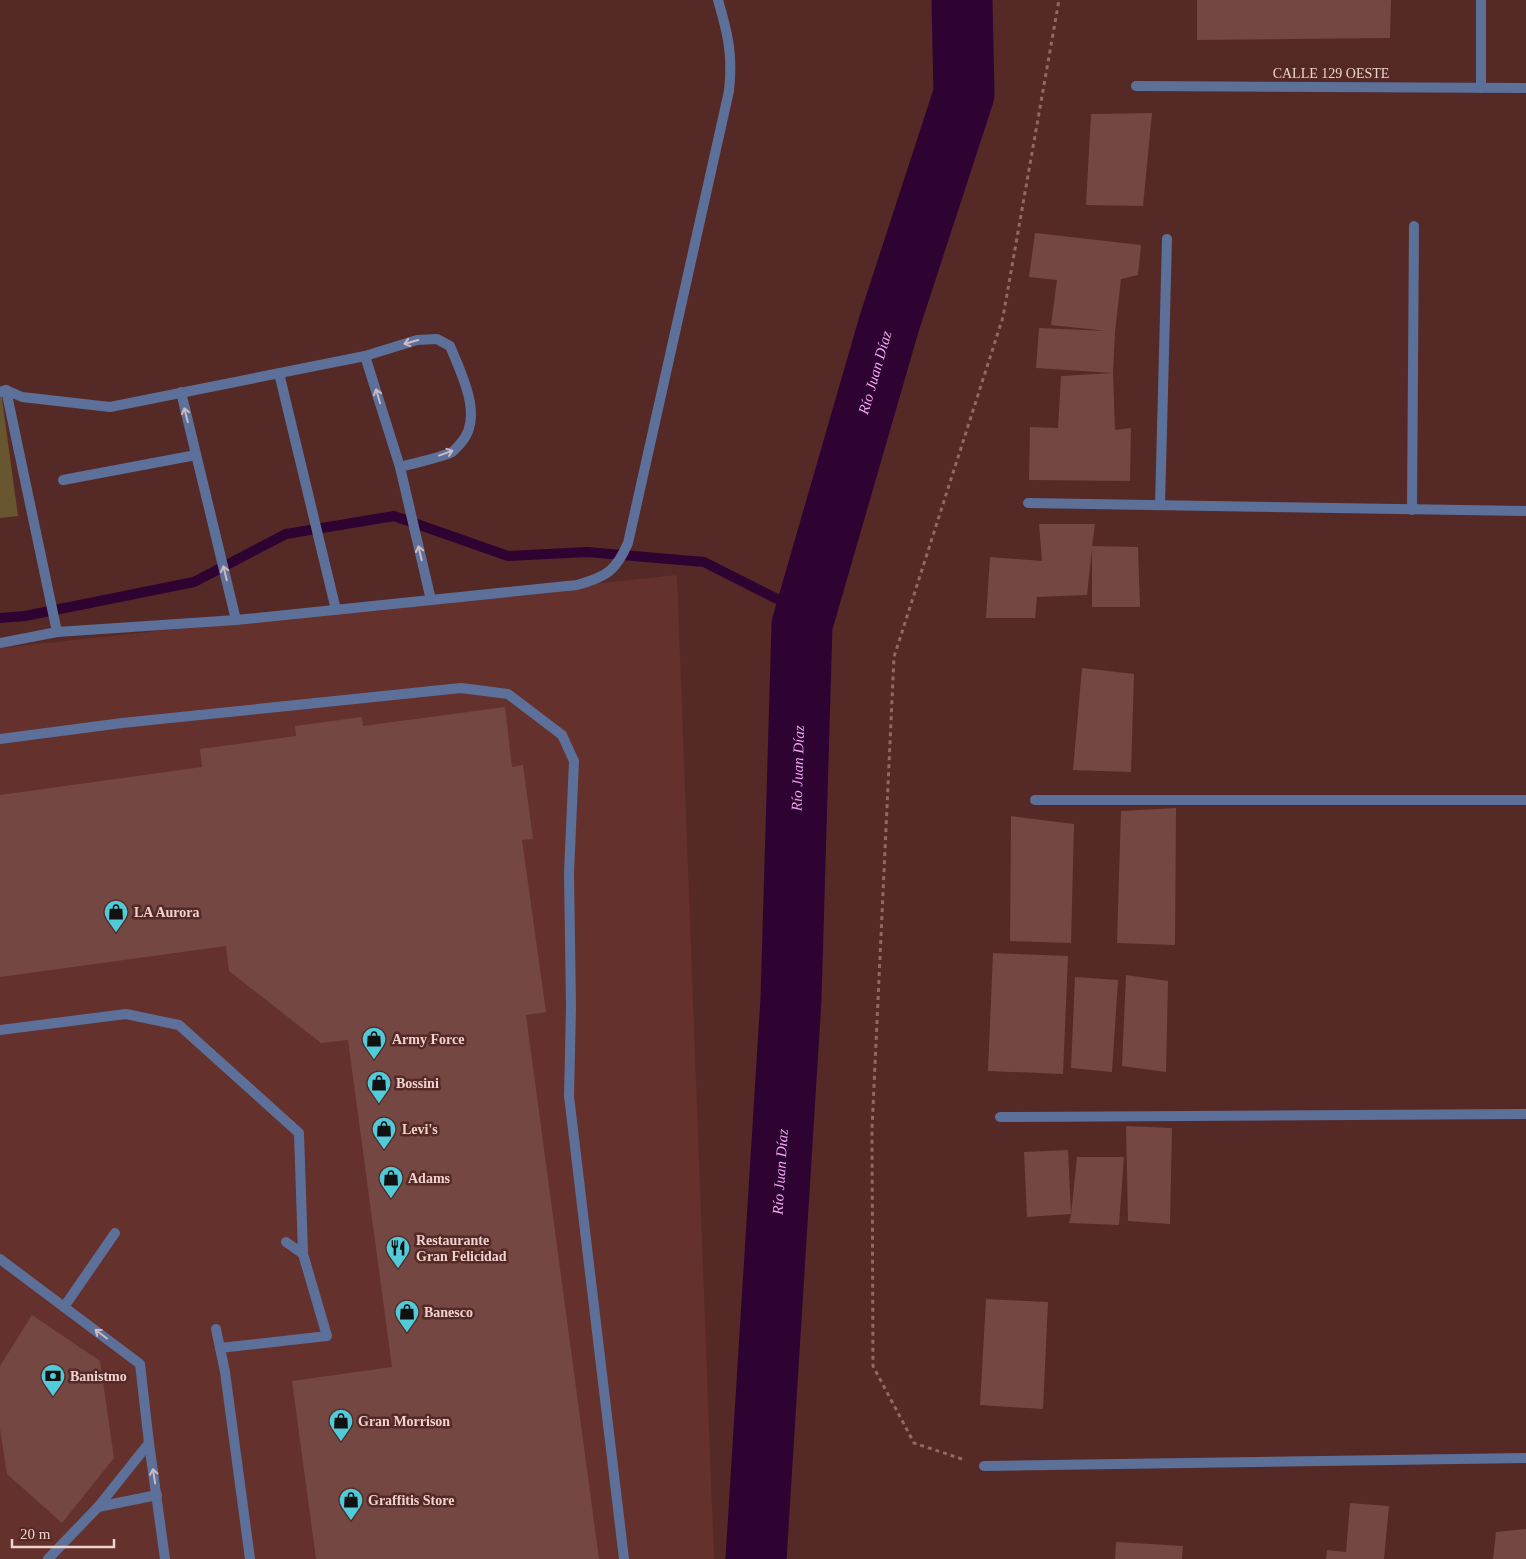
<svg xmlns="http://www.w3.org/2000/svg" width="1526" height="1559" viewBox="0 0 1526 1559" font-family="'Times New Roman',serif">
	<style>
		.built { fill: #64312d }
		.green { fill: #675630 }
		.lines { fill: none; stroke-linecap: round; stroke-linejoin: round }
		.stream { stroke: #2f0331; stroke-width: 10 }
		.river { stroke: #2f0331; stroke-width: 61 }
		.building { fill: #754742 }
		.path { stroke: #8f6966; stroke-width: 3; stroke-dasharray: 4 4; stroke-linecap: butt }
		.lane { stroke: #5d7099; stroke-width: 10 }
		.street { stroke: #5d7099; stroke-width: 10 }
		.oneway { stroke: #cabac2 }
		.labels { text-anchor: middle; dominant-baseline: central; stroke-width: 5; stroke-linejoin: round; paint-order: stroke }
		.street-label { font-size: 14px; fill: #efd2cf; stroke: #552926 }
		.poi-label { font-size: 14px; font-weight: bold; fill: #efd2cf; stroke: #552926; text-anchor: start }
		.water-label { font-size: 15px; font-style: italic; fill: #eda7ef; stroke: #552926 }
	</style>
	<rect width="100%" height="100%" fill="#552926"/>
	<polygon class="built" points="677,575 714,1559 0,1559 0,648"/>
	<polygon class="green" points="0,384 18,516 0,518"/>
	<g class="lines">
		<polyline class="stream" points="0,618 25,616 194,582 286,534 394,516 508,556 587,552 704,562 805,613"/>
		<path class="river" id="s1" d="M756 1559 791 999 802 625 889 324 964 94 962 0"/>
	</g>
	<g class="building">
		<polygon points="1197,0 1391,0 1390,38 1197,40"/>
		<polygon points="1152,113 1143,206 1086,205 1091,114"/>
		<polygon points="1035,233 1141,245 1138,275 1121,279 1115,332 1113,373 1036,368 1039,328 1107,331 1051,325 1057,280 1029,277"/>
		<polygon points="1113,373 1115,430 1131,428 1130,481 1029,480 1030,427 1058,428 1061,376"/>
		<polygon points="1039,524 1095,524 1092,546 1138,547 1140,607 1092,607 1092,549 1087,595 1037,597 1035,618 986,618 990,557 1042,561"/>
		<polygon points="1082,668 1134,674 1131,772 1073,770"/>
		<polygon points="505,707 512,767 523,765 533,839 522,840 546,1012 526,1015 599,1559 316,1559 292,1381 392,1367 348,1040 321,1043 229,971 226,946 0,977 0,795 202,767 200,749 296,736 295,726 362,717 363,726"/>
		<polygon points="1176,808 1175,945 1117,943 1121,811"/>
		<polygon points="1011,816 1074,824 1071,943 1010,941"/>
		<polygon points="993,953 1068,956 1063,1074 988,1071"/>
		<polygon points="1126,975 1168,981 1166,1072 1122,1066"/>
		<polygon points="1075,977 1118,980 1112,1072 1071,1068"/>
		<polygon points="1126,1126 1172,1128 1170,1224 1128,1221"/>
		<polygon points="1068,1150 1071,1214 1027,1217 1024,1152"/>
		<polygon points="1077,1157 1124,1157 1119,1225 1069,1223 1071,1215"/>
		<polygon points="986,1299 1048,1302 1043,1409 980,1405"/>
		<polygon points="32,1315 100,1361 114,1458 62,1523 7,1474 0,1429 0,1366"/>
		<polygon points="1350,1503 1389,1506 1384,1559 1326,1559 1327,1550 1346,1552"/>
		<polygon points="1526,1529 1526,1559 1493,1559 1496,1532"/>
		<polygon points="1116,1542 1183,1546 1182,1559 1115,1559"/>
	</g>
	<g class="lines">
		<polyline class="path" points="962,1459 914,1443 873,1366 872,1129 894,657 1003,317 1059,0"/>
		<g class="lane">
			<polyline points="365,356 400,467 431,600"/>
			<polyline points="279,373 336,610"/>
			<polyline points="6,390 57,632"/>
			<path d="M0 392 6 390 22 397 110 407 365 356 417 340 437 339 450 346C461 373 485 418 460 444 458 446 455 450 452 452 440 458 414 463 400 467"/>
			<polyline points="181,392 236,620"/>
			<polyline points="63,480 196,455"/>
			<path d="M0 643 57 632 236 620 577 585C606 577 616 571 628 543L729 91C733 55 728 34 718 0"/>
			<polyline points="0,739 122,723 461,688 508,694 562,735 574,761 569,873 571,1007 569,1096 624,1559"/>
			<polyline points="0,1030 126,1014 179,1025 299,1133 303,1254 327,1336 220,1348 225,1372 250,1559"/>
			<polyline points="286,1242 303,1254"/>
			<polyline points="0,1259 140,1364 149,1443 165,1559"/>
			<polyline points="64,1307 115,1233"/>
			<polyline points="216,1329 220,1348"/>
			<polyline points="98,1507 157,1495"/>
			<polyline points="48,1559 98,1507 149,1443"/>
		</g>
		<g class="street">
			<polyline points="1136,86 1526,88"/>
			<polyline points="1481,88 1481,0"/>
			<polyline points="1028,503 1526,511"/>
			<polyline points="1160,505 1167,239"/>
			<polyline points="1412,510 1414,226"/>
			<polyline points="1035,800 1526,800"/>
			<polyline points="1000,1117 1526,1114"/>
			<polyline points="984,1466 1526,1458"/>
		</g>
	</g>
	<defs><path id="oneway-shaft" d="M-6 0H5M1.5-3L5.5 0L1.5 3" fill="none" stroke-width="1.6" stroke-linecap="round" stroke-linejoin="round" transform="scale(1.25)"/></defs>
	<g class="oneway">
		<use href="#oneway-shaft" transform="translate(411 342) rotate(164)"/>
		<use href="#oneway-shaft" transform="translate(378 396) rotate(-107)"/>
		<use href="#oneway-shaft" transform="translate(186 415) rotate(-104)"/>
		<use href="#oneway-shaft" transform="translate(446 453) rotate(-20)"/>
		<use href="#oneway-shaft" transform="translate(420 553) rotate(-103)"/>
		<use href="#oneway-shaft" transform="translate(225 573) rotate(-104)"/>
		<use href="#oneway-shaft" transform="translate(101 1334) rotate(-143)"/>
		<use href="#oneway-shaft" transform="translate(154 1476) rotate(-99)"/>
	</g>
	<defs>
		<symbol id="shop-pin" viewBox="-11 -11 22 30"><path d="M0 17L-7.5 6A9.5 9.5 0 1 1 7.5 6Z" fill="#52cbd9" stroke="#552926"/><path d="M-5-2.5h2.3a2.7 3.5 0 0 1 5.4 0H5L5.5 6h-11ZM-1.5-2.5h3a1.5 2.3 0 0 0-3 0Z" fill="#111"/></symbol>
		<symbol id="restaurant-pin" viewBox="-11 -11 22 30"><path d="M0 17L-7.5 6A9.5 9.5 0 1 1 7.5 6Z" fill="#52cbd9" stroke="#552926"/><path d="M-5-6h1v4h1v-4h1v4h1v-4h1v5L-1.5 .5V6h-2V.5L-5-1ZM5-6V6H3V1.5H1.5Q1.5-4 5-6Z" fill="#111"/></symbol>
		<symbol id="bank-pin" viewBox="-11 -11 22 30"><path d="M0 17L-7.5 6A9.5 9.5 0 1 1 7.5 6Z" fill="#52cbd9" stroke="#552926"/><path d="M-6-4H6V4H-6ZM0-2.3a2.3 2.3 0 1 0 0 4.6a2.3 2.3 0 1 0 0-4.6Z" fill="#111"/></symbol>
	</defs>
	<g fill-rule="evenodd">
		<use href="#shop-pin" x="102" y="898" width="28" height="38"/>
		<use href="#shop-pin" x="360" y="1025" width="28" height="38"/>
		<use href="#shop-pin" x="365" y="1069" width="28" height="38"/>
		<use href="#shop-pin" x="370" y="1115" width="28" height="38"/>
		<use href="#shop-pin" x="377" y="1164" width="28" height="38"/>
		<use href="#restaurant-pin" x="384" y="1234" width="28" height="38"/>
		<use href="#shop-pin" x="393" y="1298" width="28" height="38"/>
		<use href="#bank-pin" x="39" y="1362" width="28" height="38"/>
		<use href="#shop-pin" x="327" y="1407" width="28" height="38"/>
		<use href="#shop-pin" x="337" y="1486" width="28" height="38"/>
	</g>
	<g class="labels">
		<g class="street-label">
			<text x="1331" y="73">CALLE 129 OESTE</text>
		</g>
		<g class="poi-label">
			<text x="134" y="912">LA Aurora</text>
			<text x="392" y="1039">Army Force</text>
			<text x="396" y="1083">Bossini</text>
			<text x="402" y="1129">Levi's</text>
			<text x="408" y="1178">Adams</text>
			<text x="416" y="1240">Restaurante<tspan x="416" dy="16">Gran Felicidad</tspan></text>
			<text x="424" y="1312">Banesco</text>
			<text x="70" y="1376">Banistmo</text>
			<text x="358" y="1421">Gran Morrison</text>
			<text x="368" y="1500">Graffitis Store</text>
		</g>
		<g class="water-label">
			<text stroke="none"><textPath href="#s1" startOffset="1198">Río Juan Díaz</textPath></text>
			<text stroke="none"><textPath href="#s1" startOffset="792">Río Juan Díaz</textPath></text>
			<text stroke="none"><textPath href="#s1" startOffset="388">Río Juan Díaz</textPath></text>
		</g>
	</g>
	<path d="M12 1539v8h102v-8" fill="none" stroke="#efd2cf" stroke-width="2.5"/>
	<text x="20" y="1539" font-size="15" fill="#efd2cf" stroke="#552926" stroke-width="4" paint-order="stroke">20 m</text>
</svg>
